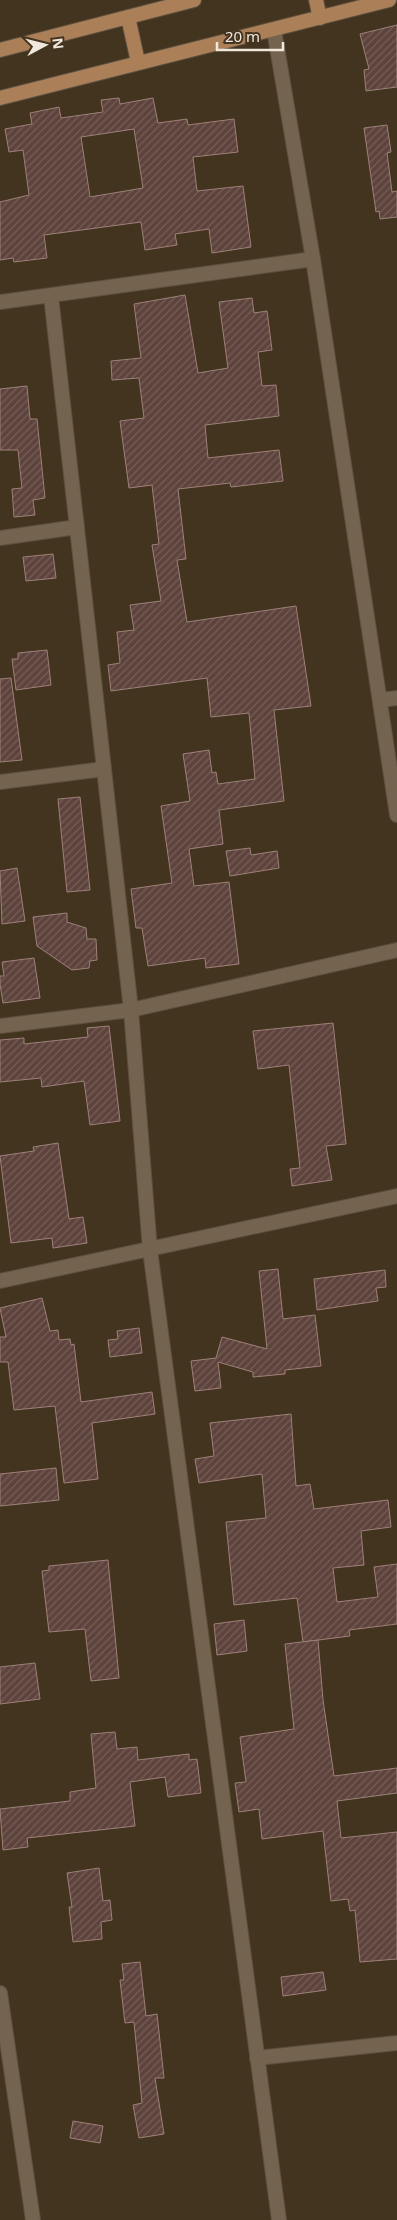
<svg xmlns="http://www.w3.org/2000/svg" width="397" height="2220" viewBox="0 0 397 2220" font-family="'Noto Sans',sans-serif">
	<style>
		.building { fill: url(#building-hatch); stroke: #9e8079; fill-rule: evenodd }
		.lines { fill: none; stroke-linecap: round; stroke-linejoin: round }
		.minor-casing { stroke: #5d503e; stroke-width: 16 }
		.primary-casing { stroke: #5d503e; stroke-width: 16 }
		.minor { stroke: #74634e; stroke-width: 14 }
		.primary { stroke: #ab8059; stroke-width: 14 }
	</style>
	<defs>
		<pattern id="building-hatch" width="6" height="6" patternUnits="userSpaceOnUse" patternTransform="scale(1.25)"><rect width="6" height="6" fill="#5d433c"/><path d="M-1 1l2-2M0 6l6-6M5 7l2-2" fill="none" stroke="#755e58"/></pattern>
	</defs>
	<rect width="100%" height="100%" fill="#433420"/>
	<g class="building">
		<polygon points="397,25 397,87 366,91 364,70 369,69 360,34"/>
		<path d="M119 98 120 104 153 98 158 123 187 119 188 125 234 119 238 152 193 157 197 191 243 186 251 247 212 253 209 229 175 234 177 245 145 250 141 222 44 235 47 258 14 262 13 258 0 260V202L29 195 23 150 9 152 5 129 32 124 30 113 59 107 61 118 103 112 101 100ZM134 129 143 188 90 197 81 137Z"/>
		<polygon points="387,125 391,152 387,153 392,192 397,191 397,217 380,219 379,211 376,212 364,128"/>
		<polygon points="185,295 198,373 228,368 219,302 252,298 254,313 267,311 272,350 258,352 262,386 276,385 279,416 205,425 208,458 279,450 283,481 231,487 230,483 178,489 186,559 177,560 187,622 296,606 311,706 274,710 284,801 219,810 223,844 189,849 194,886 229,882 239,964 206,968 205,958 148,966 142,928 136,928 131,889 172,883 161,806 190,801 183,754 209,750 212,773 216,772 218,784 255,779 249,713 211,717 207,678 111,691 108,665 120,663 117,632 134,630 130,605 161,601 152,545 159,544 152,485 129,488 120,421 144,418 139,378 112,380 111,361 141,358 134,304"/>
		<polygon points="27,386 30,419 37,419 45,498 33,500 35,515 14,517 12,489 22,488 18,450 0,450 0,389"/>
		<polygon points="53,554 56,578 26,581 23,557"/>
		<polygon points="47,650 51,685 16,690 12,659 18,659 18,653"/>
		<polygon points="11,678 22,760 0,762 0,679"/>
		<polygon points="80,797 90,890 67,892 58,799"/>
		<polygon points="250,848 251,855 277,851 279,868 230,876 226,851"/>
		<polygon points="17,868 25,921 2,924 0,871"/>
		<polygon points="67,913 67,922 86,928 87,939 96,939 97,960 90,961 89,968 72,970 37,946 33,917"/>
		<polygon points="34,958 40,998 3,1003 0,984 0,976 4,976 2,962"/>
		<polygon points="333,1023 346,1144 326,1146 332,1180 292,1186 290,1169 300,1168 289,1065 258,1069 253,1031"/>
		<polygon points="109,1026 120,1121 90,1125 84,1081 42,1087 41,1078 0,1082 0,1040 24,1038 24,1044 88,1037 87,1028"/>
		<polygon points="58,1143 69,1219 83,1217 87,1243 53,1248 52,1238 11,1243 0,1156 34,1151 33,1147"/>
		<polygon points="278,1269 283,1319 315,1315 321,1366 285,1370 285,1374 253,1377 253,1372 218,1362 221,1388 195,1391 191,1361 216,1358 222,1337 267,1349 259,1271"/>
		<polygon points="385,1270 386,1287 376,1288 378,1301 317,1310 314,1279"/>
		<polygon points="42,1298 50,1331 58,1330 59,1340 70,1339 71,1345 74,1344 81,1402 152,1392 155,1414 92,1423 98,1479 64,1483 55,1406 14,1410 8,1362 0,1362 0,1337 6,1337 0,1308"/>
		<polygon points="139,1328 142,1353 110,1357 108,1340 118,1339 117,1331"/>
		<polygon points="291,1414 296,1486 310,1484 314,1509 388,1500 391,1527 361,1531 364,1565 333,1568 337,1602 378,1597 374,1567 397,1564 397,1624 349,1630 350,1636 303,1642 297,1598 234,1605 226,1522 266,1518 262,1474 199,1483 195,1459 214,1456 210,1423"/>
		<polygon points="56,1468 59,1500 0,1506 0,1474"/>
		<polygon points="108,1560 119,1678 91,1681 85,1629 49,1632 42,1571 49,1570 49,1566"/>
		<polygon points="244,1620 247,1651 217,1655 214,1624"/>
		<polygon points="318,1640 323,1700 334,1776 397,1768 397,1793 337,1801 341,1838 397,1832 397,1959 360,1962 355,1910 350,1911 348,1899 331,1901 323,1831 262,1839 259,1809 239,1812 235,1783 246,1782 240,1737 294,1729 285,1644"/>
		<polygon points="35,1663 40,1699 0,1704 0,1667"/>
		<polygon points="115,1732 117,1749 137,1747 138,1760 189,1754 189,1760 197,1759 201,1793 168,1797 165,1777 130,1782 135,1826 27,1838 28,1847 3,1850 0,1809 70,1801 70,1792 96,1788 91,1734"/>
		<polygon points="99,1868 103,1901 110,1900 112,1920 101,1922 102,1939 73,1942 69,1907 72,1907 67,1873"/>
		<polygon points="140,1962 146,2016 157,2014 164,2078 155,2078 164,2134 139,2138 133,2105 142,2103 134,2022 125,2023 120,1980 124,1980 122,1964"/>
		<polygon points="323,1972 326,1990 283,1996 281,1977"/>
		<polygon points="73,2121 103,2126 100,2143 70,2138"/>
	</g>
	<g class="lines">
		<defs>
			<g id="minor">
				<polyline points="274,30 313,259 397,815"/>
				<polyline points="51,296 131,1010 150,1250 279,2220"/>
				<polyline points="0,302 313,259"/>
				<polyline points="0,538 77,527"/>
				<polyline points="381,700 397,698"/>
				<polyline points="0,782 104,769"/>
				<polyline points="0,1026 131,1010 397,950"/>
				<polyline points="0,1281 397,1196"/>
				<polyline points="0,1993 33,2220"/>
				<polyline points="257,2058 397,2043"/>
			</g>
			<g id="primary">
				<polyline points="316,0 320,18"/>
				<polyline points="128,17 138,62"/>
				<polyline points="0,50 194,0"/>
				<polyline points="0,98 389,0"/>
			</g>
		</defs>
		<use href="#minor" class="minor-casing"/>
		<use href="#primary" class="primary-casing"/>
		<use href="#minor" class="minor"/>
		<use href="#primary" class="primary"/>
	</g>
	<g transform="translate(45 45) rotate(83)" stroke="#433420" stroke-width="4" paint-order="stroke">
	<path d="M0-4L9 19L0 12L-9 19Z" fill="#f1e7db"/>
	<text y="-8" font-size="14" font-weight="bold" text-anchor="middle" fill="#f1e7db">N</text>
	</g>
	<path d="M217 42v8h66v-8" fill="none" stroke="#f1e7db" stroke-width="2.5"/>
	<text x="225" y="42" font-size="15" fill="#f1e7db" stroke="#433420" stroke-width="4" paint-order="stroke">20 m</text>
</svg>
